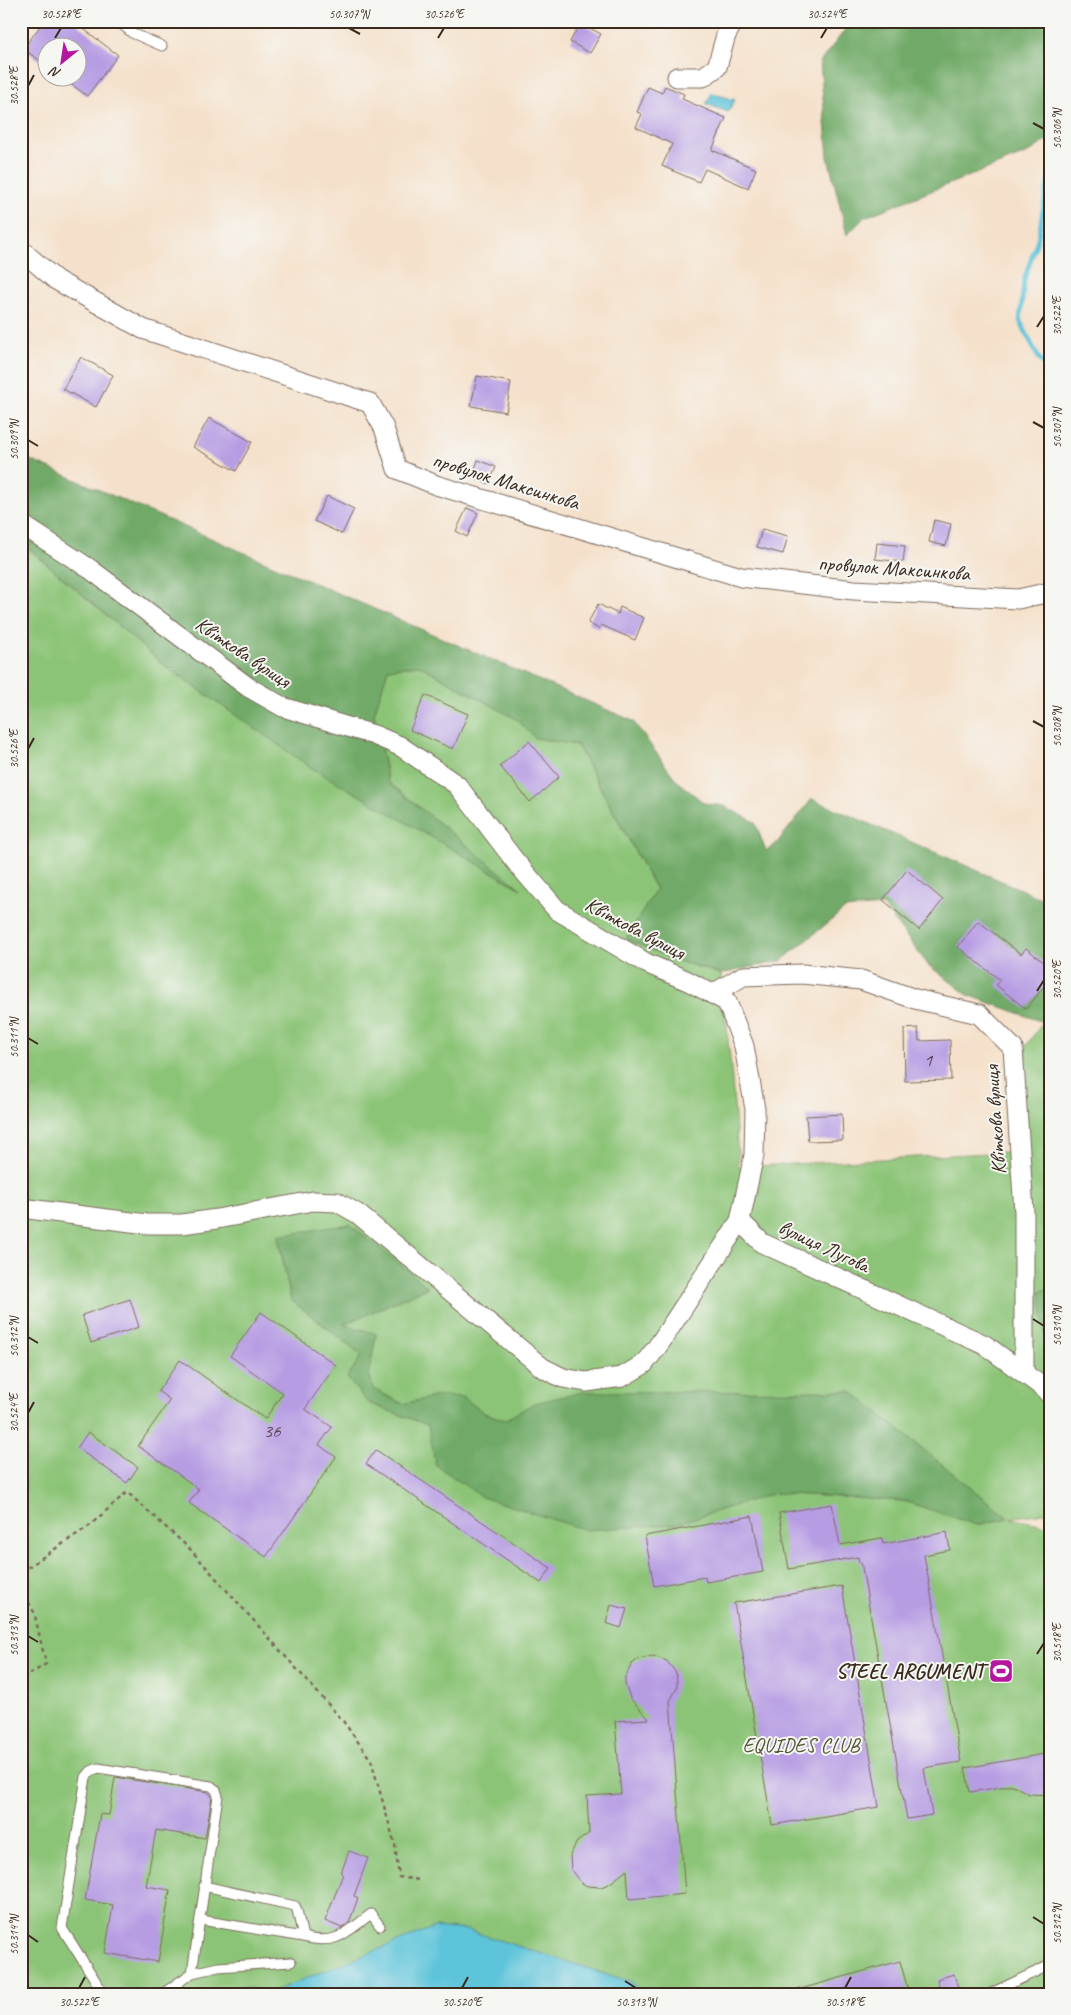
<svg xmlns="http://www.w3.org/2000/svg" width="1071" height="2015" viewBox="0 0 1071 2015" font-family="Caveat,sans-serif">
	<style>
		.green { fill: #8cc477; stroke: #64774a; fill-rule: evenodd }
		.forest { fill: #71aa68; stroke: #566a43 }
		.water { fill: #5dc4da; stroke: #4c777c }
		.lines { fill: none; stroke-linecap: round; stroke-linejoin: round }
		.stream { stroke: #5dc4da; stroke-width: 4.5 }
		.building { fill: #b69ce3 }
		.service-casing { stroke: #7c6a5b; stroke-width: 11 }
		.minor-casing { stroke: #7c6a5b; stroke-width: 21 }
		.path { stroke: #7c6a5b; stroke-width: 2.5; stroke-dasharray: 4 4; stroke-linecap: butt }
		.service { stroke: #fff; stroke-width: 9 }
		.minor { stroke: #fff; stroke-width: 19 }
		.ticks { fill: none; stroke: #3b2a1e; stroke-width: 2 }
		.labels { text-anchor: middle; dominant-baseline: central; stroke-width: 4; stroke-linejoin: round; paint-order: stroke }
		.number-label { font-size: 19px; fill: #5a464f }
		.street-label { font-size: 21px; fill: #3b2a1e; stroke: #f6f6f2 }
		.poi-label { font-size: 21px; font-weight: bold; fill: #3b2a1e; stroke: #f6f6f2; text-anchor: end }
		.park-label { font-size: 21px; fill: #535839; stroke: #f6f6f2 }
		.neatline { fill: none; stroke: #3b2a1e; stroke-width: 2 }
		.ticks-label { font-size: 12px; text-anchor: middle; fill: #3b2a1e }
	</style>
	<rect width="100%" height="100%" fill="#f6f6f2"/>
	<filter id="ink" filterUnits="userSpaceOnUse"><feTurbulence type="fractalNoise" baseFrequency=".02" numOctaves="2"/><feDisplacementMap in="SourceGraphic" scale="10" xChannelSelector="R" yChannelSelector="G"/><feConvolveMatrix kernelMatrix="1 2 1 2 8 2 1 2 1" color-interpolation-filters="sRGB"/></filter>
	<filter id="wash" filterUnits="userSpaceOnUse"><feTurbulence type="fractalNoise" baseFrequency=".0096" numOctaves="4" result="noise"/><feDisplacementMap in="SourceGraphic" scale="20" xChannelSelector="R" yChannelSelector="G"/><feGaussianBlur stdDeviation="1.12" result="paint"/><feColorMatrix in="noise" values="0 0 0 0 0 0 0 0 0 0 0 0 0 0 0 0 0 1.4 0 .05"/><feComposite in="paint" operator="in"/></filter>
	<g filter="url(#wash)">
		<rect width="100%" height="100%" fill="#f5e1cb"/>
		<path class="green" d="M21 542 165 666 233 713 517 887 388 782 374 714 388 669 419 665 516 719 535 738 577 745 656 890 626 939 675 960 721 974 731 1067 739 1167 1023 1151 1021 1102 1026 1046 1050 1012V1512L1010 1518 1050 1526V1994H21ZM278 1237 427 1288 344 1324 376 1334 369 1374 373 1389 403 1404 438 1396 462 1397 484 1413 505 1420 535 1403 851 1391 1008 1518 977 1525 904 1501 774 1493 675 1524 436 1465 428 1425 368 1403 362 1355 291 1300Z"/>
		<g class="forest">
			<polygon points="852,21 1050,21 1050,138 1028,153 865,217 847,235 828,157 820,62"/>
			<polygon points="21,456 633,721 676,780 704,803 724,806 755,822 766,851 776,844 812,799 1050,902 1050,1012 1043,1022 968,995 928,965 883,906 845,909 781,961 721,974 675,960 626,939 656,889 577,745 535,738 516,719 419,665 388,669 374,714 388,782 521,889 310,767 165,666 32,551 21,542"/>
			<polygon points="350,1224 428,1287 344,1324 376,1334 369,1374 373,1389 403,1404 438,1396 463,1397 484,1413 505,1420 535,1403 582,1392 851,1391 1008,1518 977,1525 904,1501 775,1493 675,1524 586,1530 482,1497 436,1465 428,1425 368,1403 347,1378 362,1355 291,1300 278,1236"/>
			<polygon points="1050,1289 1050,1375 1040,1291"/>
		</g>
		<g class="water">
			<polygon points="712,93 735,100 728,112 706,104"/>
			<polygon points="435,1927 467,1930 632,1982 643,1994 220,1994 240,1986 269,1993"/>
		</g>
		<g class="lines">
			<polyline class="stream" points="1050,171 1038,238 1024,280 1020,321 1038,357 1050,372"/>
		</g>
		<g id="blocks">
			<g class="building">
				<polygon points="44,21 73,21 118,55 87,96 63,78 78,78 78,48 48,48 48,66 23,49"/>
				<polygon points="580,23 601,34 590,53 570,42"/>
				<polygon points="665,86 684,94 682,99 726,118 712,150 756,169 748,188 705,169 699,182 662,166 672,144 636,127 642,114 637,112 648,87 662,93"/>
				<polygon points="81,357 113,375 96,407 63,389"/>
				<polygon points="477,376 511,382 506,412 471,406"/>
				<polygon points="209,418 252,442 236,471 193,447"/>
				<polygon points="478,460 496,467 489,484 472,477"/>
				<polygon points="327,496 354,509 342,534 314,521"/>
				<polygon points="467,508 478,513 467,537 456,531"/>
				<polygon points="934,520 951,524 946,546 929,542"/>
				<polygon points="762,529 788,536 783,554 757,547"/>
				<polygon points="877,543 905,546 903,562 875,559"/>
				<polygon points="598,604 618,614 620,607 644,618 635,640 601,625 599,629 588,623"/>
				<polygon points="425,695 468,714 453,749 410,730"/>
				<polygon points="529,741 559,777 530,802 500,766"/>
				<polygon points="907,870 943,900 919,930 883,900"/>
				<polygon points="978,921 1021,954 1026,948 1050,967 1050,979 1026,1009 996,985 1000,980 958,947"/>
				<polygon points="918,1028 919,1041 950,1040 951,1080 905,1081 904,1029"/>
				<polygon points="842,1114 843,1140 808,1141 806,1116"/>
				<polygon points="130,1299 139,1327 91,1343 82,1315"/>
				<polygon points="261,1312 336,1365 305,1409 332,1427 319,1445 336,1457 266,1557 189,1503 199,1489 138,1446 170,1400 158,1391 180,1360 265,1419 283,1393 230,1356"/>
				<polygon points="88,1432 138,1467 127,1483 77,1448"/>
				<polygon points="376,1450 551,1568 541,1583 366,1464"/>
				<polygon points="832,1504 840,1545 882,1538 883,1544 947,1532 950,1550 924,1555 961,1762 924,1768 932,1815 907,1819 861,1562 859,1563 858,1557 789,1569 779,1513"/>
				<polygon points="752,1516 763,1572 706,1582 705,1577 654,1586 645,1536"/>
				<polygon points="842,1586 879,1807 772,1825 734,1603"/>
				<polygon points="611,1605 627,1609 621,1628 606,1623"/>
				<polygon points="653,1656 667,1661 676,1673 677,1681 677,1688 670,1701 685,1894 629,1899 627,1870 609,1884 601,1887 587,1886 580,1882 571,1870 570,1855 577,1842 589,1833 587,1796 621,1794 615,1721 649,1719 630,1698 625,1684 625,1677 632,1664 638,1659"/>
				<polygon points="1050,1753 1050,1795 1029,1794 1013,1785 970,1792 965,1768"/>
				<polygon points="115,1777 208,1792 212,1797 205,1838 156,1830 146,1886 170,1890 158,1962 105,1953 113,1905 85,1900 100,1814 109,1815"/>
				<polygon points="349,1851 368,1858 354,1896 358,1898 349,1923 342,1928 325,1921 343,1874 341,1873"/>
				<polygon points="900,1961 909,1994 798,1994 797,1990"/>
				<polygon points="954,1974 960,1994 941,1994 937,1979"/>
			</g>
		</g>
	</g>
	<g filter="url(#ink)">
		<use href="#blocks" fill-opacity="0" stroke="#7c6a5b" stroke-width="1"/>
		<g class="lines">
			<defs>
				<g id="service">
					<polyline points="118,21 132,33 162,46"/>
					<polyline points="204,1886 295,1906 297,1910 303,1937"/>
					<path d="M201 1920 303 1937C337 1946 345 1933 371 1914L380 1926"/>
					<polyline points="104,1994 62,1928 86,1777 91,1771 98,1768 211,1786 216,1790 218,1796 192,1973"/>
					<polyline points="162,1994 192,1973 218,1967 291,1962"/>
					<polyline points="989,1994 1050,1965"/>
				</g>
				<g id="minor">
					<polyline points="677,77 703,77 717,67 726,35 734,21"/>
					<polyline points="21,250 56,280 143,329 370,403 384,428 397,469 436,485 741,577 854,590 1018,599 1050,592"/>
					<polyline points="21,524 90,569 248,687 283,707 374,735 400,746 457,785 515,861 557,910 646,963 688,981 727,1002 744,1046 755,1109 754,1155 740,1221 762,1243 985,1345 1044,1388 1050,1395"/>
					<polyline points="713,994 743,976 802,974 861,980 915,999 979,1014 1013,1048 1024,1212 1024,1373"/>
					<polyline points="21,1208 147,1224 182,1224 217,1219 313,1201 337,1202 358,1214 543,1368 563,1378 586,1382 622,1377 644,1364 660,1343 740,1221"/>
				</g>
			</defs>
			<use href="#service" class="service-casing"/>
			<use href="#minor" class="minor-casing"/>
			<g class="path">
				<polyline points="21,1572 89,1526 127,1492 190,1549 343,1721 371,1760 395,1845 399,1877 419,1880"/>
				<polyline points="21,1588 34,1612 46,1664 21,1680"/>
				<polyline points="21,1867 24,1865"/>
			</g>
			<use href="#service" class="service"/>
			<use href="#minor" class="minor"/>
		</g>
	</g>
	<path class="ticks" d="M349 28 360 34M55 38 61 28M438 38 444 28M821 38 827 28M28 86 34 75M1033 123 1044 129M1037 327 1044 316M1033 422 1044 428M28 440 38 446M1033 721 1044 727M28 749 34 738M1037 991 1044 980M28 1038 38 1044M1033 1319 1044 1326M28 1337 38 1343M28 1413 34 1402M28 1636 38 1642M1037 1654 1044 1643M1033 1917 1044 1924M28 1935 38 1942M625 1981 636 1988M79 1988 85 1977M462 1988 468 1977M845 1988 851 1977"/>
	<defs>
		<symbol id="stadium-square" viewBox="-11 -11 22 22"><rect x="-9" y="-9" width="18" height="18" rx="4" fill="#b5179e" stroke="#f6f6f2"/><path d="M0-5a6.5 5 0 1 0 0 10a6.5 5 0 1 0 0-10ZM-3.5-1.8h7v3.6h-7Z" fill="#fff"/></symbol>
	</defs>
	<g fill-rule="evenodd">
		<use href="#stadium-square" x="987" y="1657" width="28" height="28"/>
	</g>
	<g class="labels">
		<g class="number-label">
			<text x="928" y="1060">1</text>
			<text x="272" y="1431">36</text>
		</g>
		<g class="street-label">
			<text transform="translate(506 481) rotate(17)">провулок Максинкова</text>
			<text transform="translate(894 568) rotate(4)">провулок Максинкова</text>
			<text transform="translate(243 652) rotate(34)">Квіткова вулиця</text>
			<text transform="translate(635 928) rotate(28)">Квіткова вулиця</text>
			<text transform="translate(995 1120) rotate(-94)">Квіткова вулиця</text>
			<text transform="translate(824 1246) rotate(25)">вулиця Лугова</text>
		</g>
		<g class="poi-label">
			<text x="984" y="1671">STEEL ARGUMENT</text>
		</g>
		<g class="park-label">
			<text x="801" y="1745">EQUIDES CLUB</text>
		</g>
	</g>
	<rect width="1071" height="2015" fill="none" stroke="#f6f6f2" stroke-width="55"/>
	<g transform="translate(62 62) rotate(210)"><circle r="24" fill="#f6f6f2" stroke="#aba49d"/>
	<path d="M0-4L9 19L0 12L-9 19Z" fill="#b5179e"/>
	<text y="-8" font-size="14" font-weight="bold" text-anchor="middle" fill="#3b2a1e">N</text>
	</g>
	<rect x="28" y="28" width="1016" height="1960" class="neatline"/>
	<g class="ticks-label">
		<text x="61" y="18">30.528°E</text>
		<text x="349" y="18">50.307°N</text>
		<text x="444" y="18">30.526°E</text>
		<text x="827" y="18">30.524°E</text>
		<text transform="translate(14 86) rotate(-90)" y="4">30.528°E</text>
		<text transform="translate(1057 129) rotate(-90)" y="4">50.306°N</text>
		<text transform="translate(1057 316) rotate(-90)" y="4">30.522°E</text>
		<text transform="translate(1057 428) rotate(-90)" y="4">50.307°N</text>
		<text transform="translate(14 440) rotate(-90)" y="4">50.309°N</text>
		<text transform="translate(1057 727) rotate(-90)" y="4">50.308°N</text>
		<text transform="translate(14 749) rotate(-90)" y="4">30.526°E</text>
		<text transform="translate(1057 980) rotate(-90)" y="4">30.520°E</text>
		<text transform="translate(14 1038) rotate(-90)" y="4">50.311°N</text>
		<text transform="translate(1057 1326) rotate(-90)" y="4">50.310°N</text>
		<text transform="translate(14 1337) rotate(-90)" y="4">50.312°N</text>
		<text transform="translate(14 1413) rotate(-90)" y="4">30.524°E</text>
		<text transform="translate(14 1636) rotate(-90)" y="4">50.313°N</text>
		<text transform="translate(1057 1643) rotate(-90)" y="4">30.518°E</text>
		<text transform="translate(1057 1924) rotate(-90)" y="4">50.312°N</text>
		<text transform="translate(14 1935) rotate(-90)" y="4">50.314°N</text>
		<text x="79" y="2006">30.522°E</text>
		<text x="462" y="2006">30.520°E</text>
		<text x="636" y="2006">50.313°N</text>
		<text x="845" y="2006">30.518°E</text>
	</g>
</svg>
